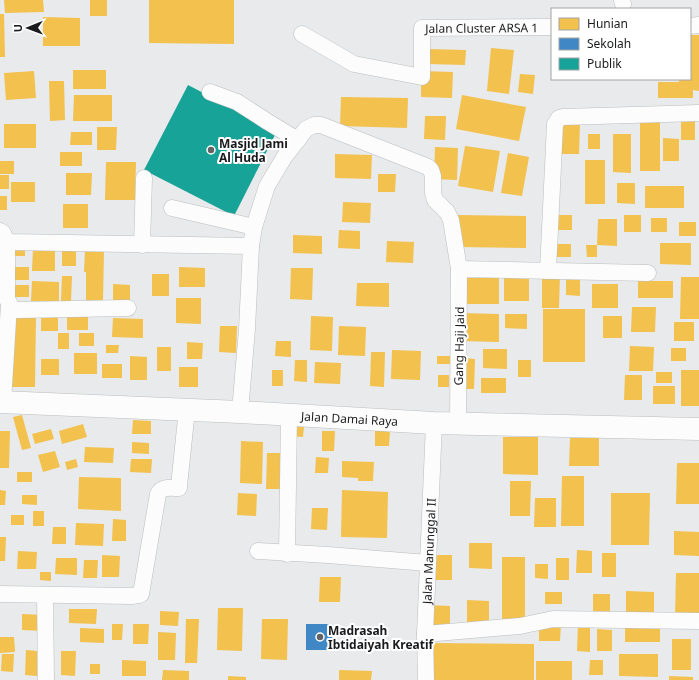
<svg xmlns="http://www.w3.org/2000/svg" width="699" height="680" viewBox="0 0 699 680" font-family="'Noto Sans',sans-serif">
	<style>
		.homes { fill: #f2c14e }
		.schools { fill: #3f88c5 }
		.public { fill: #17a398 }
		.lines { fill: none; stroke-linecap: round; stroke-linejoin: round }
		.street-casing { stroke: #bbbdbe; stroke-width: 17 }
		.secondary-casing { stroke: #bbbdbe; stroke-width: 23 }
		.street { stroke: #fcfcfc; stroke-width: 16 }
		.secondary { stroke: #fcfcfc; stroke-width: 22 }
		.poi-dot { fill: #626365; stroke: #fff; stroke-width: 1.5 }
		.labels { text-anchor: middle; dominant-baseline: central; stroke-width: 4; stroke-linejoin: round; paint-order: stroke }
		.street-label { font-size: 12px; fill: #1a1b1d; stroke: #fff }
		.poi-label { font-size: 12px; font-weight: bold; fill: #1a1b1d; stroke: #fff; text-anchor: start }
	</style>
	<rect width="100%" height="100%" fill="#e8eaec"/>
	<g class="homes">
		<polygon points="4,0 43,0 44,12 5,13"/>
		<rect x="90" y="0" width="17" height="16"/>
		<polygon points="149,0 234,0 234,44 149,43"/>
		<polygon points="0,14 4,14 5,57 0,57"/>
		<polygon points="43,17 80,18 80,46 43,46"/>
		<polygon points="690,35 699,35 699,91 693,90 693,98 658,98 658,82 679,82 679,79 690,79"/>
		<polygon points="491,48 514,50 509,94 487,91"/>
		<polygon points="428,49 466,50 465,65 428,64"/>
		<rect x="73" y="70" width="33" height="19"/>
		<polygon points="34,71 36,98 6,100 4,73"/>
		<polygon points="421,71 453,72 452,98 421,97"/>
		<polygon points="520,74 535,75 533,94 518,92"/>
		<polygon points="49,81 64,81 65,120 50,121"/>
		<polygon points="74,95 112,95 112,121 73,121"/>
		<polygon points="462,95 526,107 519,141 456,129"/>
		<polygon points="341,97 408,98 407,128 340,126"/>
		<polygon points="425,116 446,116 445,140 424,139"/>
		<rect x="640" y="119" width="20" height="52"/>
		<rect x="681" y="121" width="14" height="19"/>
		<polygon points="559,123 580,123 579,154 559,154"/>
		<rect x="4" y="124" width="32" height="24"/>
		<polygon points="97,127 117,127 116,150 97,150"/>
		<polygon points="71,132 92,132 92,145 70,145"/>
		<rect x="588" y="134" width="12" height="15"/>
		<polygon points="613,134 631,134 631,173 613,172"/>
		<polygon points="663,138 679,139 679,161 663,161"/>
		<polygon points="465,146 500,151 493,192 458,186"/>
		<polygon points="435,147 458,148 457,180 434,179"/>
		<rect x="60" y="152" width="22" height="14"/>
		<polygon points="508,153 529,157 522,196 501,193"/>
		<polygon points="335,154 372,155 371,179 335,178"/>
		<rect x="585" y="160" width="20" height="44"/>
		<rect x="0" y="161" width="14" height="13"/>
		<polygon points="106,162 136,162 135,200 105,200"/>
		<polygon points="66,173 92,173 91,195 66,195"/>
		<polygon points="378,174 396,174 395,192 378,192"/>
		<rect x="0" y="175" width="9" height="14"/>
		<rect x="11" y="182" width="24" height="20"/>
		<polygon points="617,183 635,183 635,204 617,203"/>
		<rect x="645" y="186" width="39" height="22"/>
		<rect x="0" y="196" width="7" height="14"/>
		<polygon points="343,202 371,203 370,223 342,222"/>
		<rect x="63" y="204" width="25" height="24"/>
		<polygon points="457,215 526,216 526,248 457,247"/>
		<rect x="552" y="215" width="20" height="15"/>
		<rect x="624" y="215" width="17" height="17"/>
		<rect x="651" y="218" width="16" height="14"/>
		<polygon points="598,219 617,219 617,246 597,245"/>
		<rect x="679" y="222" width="17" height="14"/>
		<polygon points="339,230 360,231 360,249 338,248"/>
		<polygon points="293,235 322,236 322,254 293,253"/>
		<polygon points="387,241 414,242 413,263 386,262"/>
		<polygon points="660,243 691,243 691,265 660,264"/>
		<rect x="551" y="244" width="20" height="13"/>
		<polygon points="586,245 597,245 597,257 587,257"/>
		<rect x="15" y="246" width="10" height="10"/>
		<polygon points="55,248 55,271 32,271 33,249"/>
		<rect x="62" y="248" width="14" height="18"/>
		<polygon points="85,250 104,250 103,301 86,301 86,272 84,272"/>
		<rect x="11" y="267" width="18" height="13"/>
		<polygon points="179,267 205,268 205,287 179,287"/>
		<polygon points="291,268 313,268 312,300 290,299"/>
		<rect x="152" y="274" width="17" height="22"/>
		<polygon points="542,274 560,274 559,308 542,308"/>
		<polygon points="62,276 72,276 71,301 61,301"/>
		<polygon points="504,276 529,277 529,301 504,301"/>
		<polygon points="566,277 580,277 580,296 566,295"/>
		<polygon points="681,277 699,277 699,319 680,319"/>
		<rect x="463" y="278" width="36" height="26"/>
		<polygon points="32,281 59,282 59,302 31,301"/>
		<rect x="638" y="281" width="35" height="17"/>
		<polygon points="357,283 389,283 389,307 356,306"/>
		<polygon points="113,284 130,285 130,306 113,305"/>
		<rect x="592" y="284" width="26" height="24"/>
		<rect x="11" y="285" width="18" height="12"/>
		<polygon points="176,298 201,298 201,324 176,323"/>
		<polygon points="632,307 656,307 655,332 631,332"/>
		<rect x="543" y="309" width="42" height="53"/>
		<polygon points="67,310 88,311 88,330 67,330"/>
		<rect x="41" y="313" width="17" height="18"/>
		<polygon points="461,313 499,314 499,342 461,341"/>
		<polygon points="505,314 527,314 527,329 505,328"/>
		<polygon points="10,315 36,315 35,387 9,387"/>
		<polygon points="311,316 333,317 332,351 310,350"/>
		<rect x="603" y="316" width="19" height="22"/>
		<polygon points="113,318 143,319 143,338 112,337"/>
		<rect x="674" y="322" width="20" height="19"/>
		<polygon points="220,326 237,326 236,353 219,352"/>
		<polygon points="339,326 366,327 365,356 338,355"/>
		<rect x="58" y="333" width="11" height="16"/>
		<rect x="79" y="333" width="15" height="13"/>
		<polygon points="276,341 291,341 291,357 275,356"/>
		<polygon points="187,342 203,343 202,359 187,359"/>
		<polygon points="106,345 119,345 118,353 106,353"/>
		<polygon points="630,346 654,347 653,371 629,371"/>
		<rect x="157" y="347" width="14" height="24"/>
		<rect x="671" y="348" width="15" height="13"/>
		<polygon points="483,349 507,349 507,369 483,368"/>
		<polygon points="392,350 421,351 420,380 391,379"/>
		<polygon points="371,352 385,352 384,387 370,386"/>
		<rect x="74" y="353" width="23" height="21"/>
		<polygon points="130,356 147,357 147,380 130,380"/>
		<rect x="437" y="356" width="18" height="8"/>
		<polygon points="464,358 475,359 474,389 463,389"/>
		<rect x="41" y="359" width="18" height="16"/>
		<polygon points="295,360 307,360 307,382 294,381"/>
		<rect x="518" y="360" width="13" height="17"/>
		<polygon points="315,362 341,363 340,384 314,383"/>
		<rect x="102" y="364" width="20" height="14"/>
		<rect x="179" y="367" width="19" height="20"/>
		<rect x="272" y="370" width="11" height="16"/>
		<rect x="681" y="370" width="18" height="36"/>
		<rect x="656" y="372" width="16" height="11"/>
		<rect x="438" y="375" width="11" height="12"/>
		<polygon points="625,375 642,375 642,400 624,400"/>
		<rect x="481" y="378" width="25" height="15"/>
		<rect x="653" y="386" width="22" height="18"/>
		<polygon points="22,415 31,448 22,450 13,417"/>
		<polygon points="133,420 151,421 151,434 132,434"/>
		<polygon points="83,424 87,437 62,444 59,431"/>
		<polygon points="290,426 304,427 303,437 289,436"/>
		<polygon points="51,429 54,439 35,444 32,434"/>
		<polygon points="375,430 390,430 389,446 375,446"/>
		<polygon points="0,431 10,431 9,468 0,468"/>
		<polygon points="322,431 335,431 334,451 322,451"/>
		<polygon points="503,437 538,437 538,475 503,474"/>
		<polygon points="570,438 599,438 599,466 569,466"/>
		<polygon points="241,441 263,442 262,484 240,483"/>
		<polygon points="132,442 149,443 149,454 132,453"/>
		<polygon points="85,447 114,448 113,463 84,462"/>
		<polygon points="55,451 60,467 43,472 38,455"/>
		<polygon points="267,453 282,453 281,489 266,489"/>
		<polygon points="316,457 329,458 328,473 315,473"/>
		<polygon points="76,459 78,467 67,470 65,462"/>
		<polygon points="131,459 152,459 151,473 130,472"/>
		<polygon points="342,461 374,462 373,481 358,481 358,478 342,477"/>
		<polygon points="677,463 699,463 699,504 676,504"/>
		<rect x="17" y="472" width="15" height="10"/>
		<polygon points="562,476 584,476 584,526 561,526"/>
		<polygon points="79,477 121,478 121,511 78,509"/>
		<polygon points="510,481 531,481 530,516 510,516"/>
		<polygon points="0,490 6,491 5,505 0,505"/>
		<polygon points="342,490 388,492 387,538 341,537"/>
		<polygon points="238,493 257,494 256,516 237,515"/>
		<polygon points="611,493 650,493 649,545 611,545"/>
		<polygon points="22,495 37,495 37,505 22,504"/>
		<polygon points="535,498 556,498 556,527 534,527"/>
		<polygon points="312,508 328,508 327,530 311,529"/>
		<rect x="33" y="511" width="11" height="15"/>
		<rect x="11" y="515" width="13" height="10"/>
		<polygon points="113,519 126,520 126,541 112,541"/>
		<polygon points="76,523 104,524 103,546 75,545"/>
		<polygon points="53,527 66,527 66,544 52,544"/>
		<polygon points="674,531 699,532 699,556 674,555"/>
		<polygon points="0,537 6,537 5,561 0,561"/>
		<polygon points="469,543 492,543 492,569 469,568"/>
		<polygon points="577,550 592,551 592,573 576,573"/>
		<polygon points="18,551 37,552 36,569 17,569"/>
		<rect x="602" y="553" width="14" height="24"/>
		<polygon points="102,555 120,556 119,577 102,577"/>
		<rect x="430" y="555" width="22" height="25"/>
		<rect x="502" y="557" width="23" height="62"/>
		<polygon points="56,558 77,558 77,575 55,574"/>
		<rect x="556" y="558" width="13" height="22"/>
		<polygon points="84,560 98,560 97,578 83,578"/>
		<polygon points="535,564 548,564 548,579 535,578"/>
		<polygon points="40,572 51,572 51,581 40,580"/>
		<polygon points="676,573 699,573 699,617 675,617"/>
		<polygon points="320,577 341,577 340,602 319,602"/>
		<polygon points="626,591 654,592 654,613 626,612"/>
		<rect x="545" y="592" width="17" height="12"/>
		<rect x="593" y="594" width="17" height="18"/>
		<polygon points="467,600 489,601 489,625 467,625"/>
		<polygon points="428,605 450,606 450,627 428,627"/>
		<polygon points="218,608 243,608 242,651 217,650"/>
		<polygon points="69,609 97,609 96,624 69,623"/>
		<polygon points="160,611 179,612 178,626 160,625"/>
		<polygon points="22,614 43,615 43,631 22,630"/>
		<polygon points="186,619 199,619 197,663 185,663"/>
		<polygon points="262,619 288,619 287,660 261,659"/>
		<polygon points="625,622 660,623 660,642 625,642"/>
		<polygon points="539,623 561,623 560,641 539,641"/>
		<polygon points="578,623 590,623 590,652 577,651"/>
		<polygon points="112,624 123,624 122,640 112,640"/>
		<polygon points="133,624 149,624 148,644 133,644"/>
		<polygon points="80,628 104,629 104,643 80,642"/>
		<polygon points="597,629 612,630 612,651 597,651"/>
		<polygon points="158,632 176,633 175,660 158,660"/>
		<polygon points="0,637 14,637 15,652 0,653"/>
		<rect x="672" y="639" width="19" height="31"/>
		<polygon points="432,643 534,644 534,680 431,680"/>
		<polygon points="26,650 37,651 37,676 25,675"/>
		<polygon points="61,651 76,651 75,676 61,675"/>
		<polygon points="2,654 14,654 13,672 1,671"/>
		<polygon points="619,654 658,654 658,677 619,676"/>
		<polygon points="122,660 146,661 146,676 122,676"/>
		<polygon points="590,660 603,660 603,675 589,675"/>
		<rect x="536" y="661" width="36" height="19"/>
		<rect x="90" y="664" width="10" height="10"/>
		<polygon points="163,670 189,671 189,680 162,680"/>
		<polygon points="339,670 372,671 371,680 339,680"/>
		<polygon points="228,676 246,677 246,680 228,680"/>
		<polygon points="669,676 693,677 693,680 669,680"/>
	</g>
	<rect class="schools" x="306" y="624" width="27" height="26"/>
	<polygon class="public" points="188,85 277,131 234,216 144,170"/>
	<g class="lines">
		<defs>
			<g id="street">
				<polyline points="622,0 623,4"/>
				<polyline points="690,26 699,25"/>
				<path id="s1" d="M302 34 354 64 422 77V28L552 27"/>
				<polyline points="210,92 237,102 268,122 298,140"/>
				<polyline points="172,208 254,227"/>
				<polyline points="0,231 3,233 7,242 251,246"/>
				<polyline points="7,242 7,299 12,308 17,310 128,308"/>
				<polyline points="142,245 144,178"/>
				<polyline points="459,269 648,273"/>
				<polyline points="548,271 555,124 559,118 563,117 699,113"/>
				<polyline points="3,403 9,304"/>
				<polyline points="240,412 247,329 251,246 254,227 267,186 285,156 306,129 314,125 321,125 428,167 431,170 433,176 433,193 435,200 447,212 451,220 459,269 458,423"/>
				<polyline points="258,551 328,555 428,563"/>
				<polyline points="287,554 289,415"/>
				<path d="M0 594 132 596 139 595 141 594 158 494C162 486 171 488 179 488V486L187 409"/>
				<polyline points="45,596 46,680"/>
				<polyline points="425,634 520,626 553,619 699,621"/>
				<path id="s2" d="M426 680 425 634 434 423"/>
			</g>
			<g id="secondary">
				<path id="s3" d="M0 402 240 412 434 423 699 429"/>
			</g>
		</defs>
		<use href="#street" class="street-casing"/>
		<use href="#secondary" class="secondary-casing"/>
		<use href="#street" class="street"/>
		<use href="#secondary" class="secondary"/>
	</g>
	<g class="poi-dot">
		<circle cx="211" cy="150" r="4"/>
		<circle cx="320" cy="637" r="4"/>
	</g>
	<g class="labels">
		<g class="street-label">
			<text stroke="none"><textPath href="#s1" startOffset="238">Jalan Cluster ARSA 1</textPath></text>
			<text transform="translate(459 346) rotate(-89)">Gang Haji Jaid</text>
			<text stroke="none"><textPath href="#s3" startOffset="350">Jalan Damai Raya</textPath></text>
			<text stroke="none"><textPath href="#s2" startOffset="129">Jalan Manunggal II</textPath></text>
		</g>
		<g class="poi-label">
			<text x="219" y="143">Masjid Jami<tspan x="219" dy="14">Al Huda</tspan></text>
			<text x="328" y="630">Madrasah<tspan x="328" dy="14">Ibtidaiyah Kreatif</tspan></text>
		</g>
	</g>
	<rect x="551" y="8" width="140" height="72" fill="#ffffff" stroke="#a3a4a5"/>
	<rect x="559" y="18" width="20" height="12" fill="#f2c14e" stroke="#a3a4a5"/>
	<text x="587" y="28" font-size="12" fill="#1a1b1d">Hunian</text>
	<rect x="559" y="38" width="20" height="12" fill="#3f88c5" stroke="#a3a4a5"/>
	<text x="587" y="48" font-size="12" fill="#1a1b1d">Sekolah</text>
	<rect x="559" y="58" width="20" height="12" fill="#17a398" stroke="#a3a4a5"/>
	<text x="587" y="68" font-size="12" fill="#1a1b1d">Publik</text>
	<g transform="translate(28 28) rotate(269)" stroke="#ffffff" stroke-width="3" paint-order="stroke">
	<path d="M0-3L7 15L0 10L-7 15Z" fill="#1a1b1d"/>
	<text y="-6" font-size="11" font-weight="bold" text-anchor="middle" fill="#1a1b1d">U</text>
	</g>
</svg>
